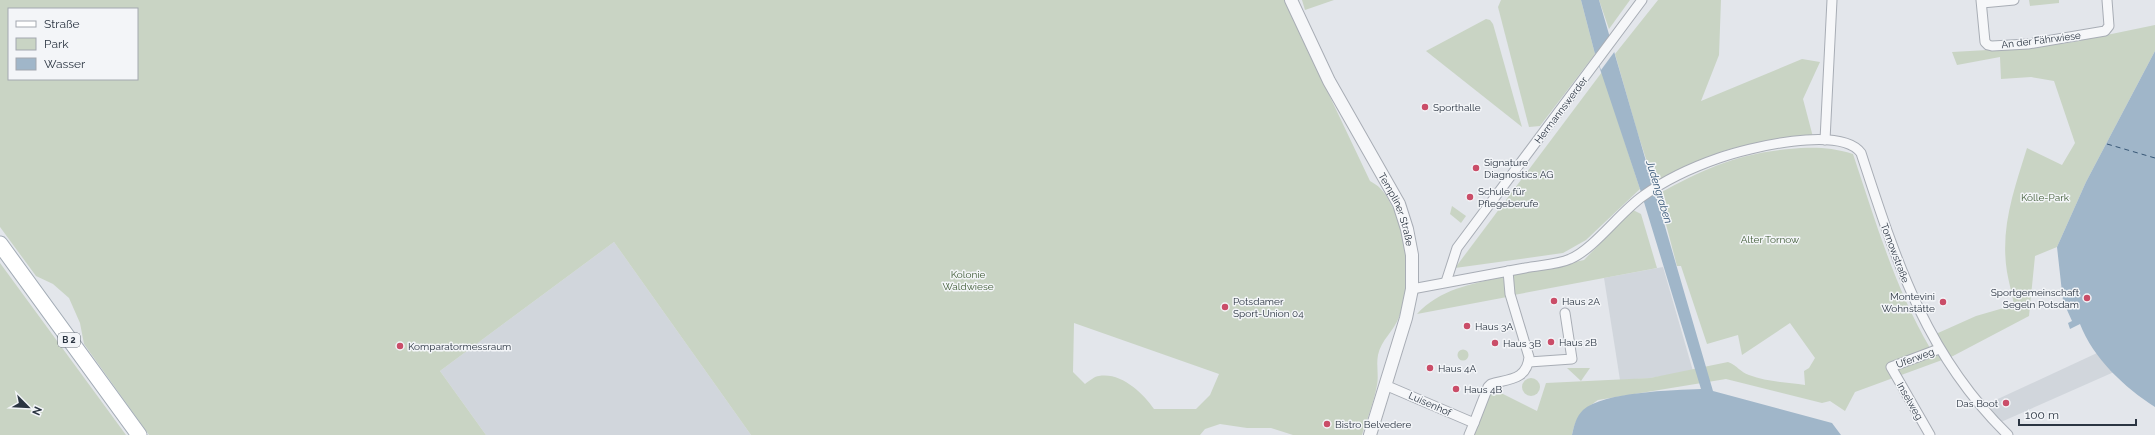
<svg xmlns="http://www.w3.org/2000/svg" width="2155" height="435" viewBox="0 0 2155 435" font-family="Raleway,sans-serif">
	<style>
		.built { fill: #d1d6dc }
		.green { fill: #c9d4c4; fill-rule: evenodd }
		.water { fill: #a0b6c9 }
		.pier { fill: #e3e6eb }
		.lines { fill: none; stroke-linecap: round; stroke-linejoin: round }
		.ferry { stroke: #365675; stroke-width: 1; stroke-dasharray: 5 4; stroke-linecap: butt }
		.minor-casing { stroke: #a8adb5; stroke-width: 11 }
		.tertiary-casing { stroke: #a8adb5; stroke-width: 14 }
		.primary-casing { stroke: #a3acb6; stroke-width: 17 }
		.minor { stroke: #f6f7f9; stroke-width: 9 }
		.tertiary { stroke: #f6f7f9; stroke-width: 12 }
		.primary { stroke: #fff; stroke-width: 15 }
		.poi-dot { fill: #ca4d68; stroke: #f3f5f8; stroke-width: 1.5 }
		.labels { text-anchor: middle; dominant-baseline: central; stroke-width: 3; stroke-linejoin: round; paint-order: stroke }
		.shield { fill: #f3f5f8; stroke: #676f79; stroke-width: 1 }
		.shield-label { font-size: 9px; font-weight: bold; fill: #2b3542 }
		.street-label { font-size: 10px; fill: #2b3542; stroke: #f3f5f8 }
		.poi-label { font-size: 10px; fill: #2b3542; stroke: #f3f5f8; text-anchor: start }
		.park-label { font-size: 10px; fill: #425e39; stroke: #f3f5f8 }
		.water-label { font-size: 11px; font-style: italic; fill: #365675; stroke: #f3f5f8 }
	</style>
	<rect width="100%" height="100%" fill="#e3e6eb"/>
	<g class="built">
		<polygon points="614,242 751,435 486,435 440,371"/>
		<polygon points="1663,267 1693,371 1650,378 1620,380 1604,278"/>
		<polygon points="2097,353 2114,372 2001,422 1987,404"/>
	</g>
	<g class="green">
		<path d="M0 0H1284L1370 181C1383 188 1386 195 1393 208 1412 243 1411 280 1399 317 1394 331 1381 340 1378 355 1376 365 1379 375 1377 385 1374 402 1367 419 1362 435H1293L1271 428H1247L1220 424 1205 429 1200 435H751L614 242 440 371 486 435H149L84 344 80 323 69 298 53 284 36 276 0 227ZM9 9H137V79H9ZM1074 323 1219 374 1210 395 1196 409H1154C1143 393 1121 372 1099 376 1095 376 1089 381 1085 384L1073 372Z"/>
		<polygon points="1302,0 1334,0 1305,10"/>
		<polygon points="1501,0 1581,0 1595,54 1540,126 1529,127 1498,7"/>
		<polygon points="1599,0 1630,0 1609,29"/>
		<path d="M1658 0H1721L1719 55 1701 101 1802 59 1820 62 1803 99 1813 137C1783 139 1753 142 1724 151 1700 159 1677 172 1654 184L1637 131 1615 54Z"/>
		<polygon points="2029,0 2059,0 2059,3 2030,6"/>
		<polygon points="1486,19 1490,20 1493,24 1522,127 1426,51"/>
		<path d="M2155 25V51L2086 182 2057 247 2035 256 2029 316 1953 356 1855 392 1845 411 1830 401 1822 403 1726 379 1598 400C1582 411 1576 416 1572 435H1472L1491 388 1537 411 1546 383 1650 378 1728 362C1738 366 1740 372 1749 375 1767 382 1786 382 1805 385L1804 371 1809 368 1815 358 1790 323 1742 355 1738 335 1707 344 1681 266H1677L1658 194C1704 169 1736 154 1789 149 1813 147 1829 147 1853 154 1875 220 1895 288 1930 348L1938 333 1976 316 2014 305C2012 294 2009 283 2007 272 2000 228 2014 190 2027 148L2062 165 2075 143 2054 81 2031 77 2001 79 2000 57 1957 65 1952 52 2023 48 2068 43Z"/>
		<polygon points="1602,72 1640,189 1586,240 1563,253 1455,268"/>
		<polygon points="1452,206 1466,216 1461,223 1450,214"/>
		<polygon points="1633,210 1641,214 1657,268 1514,295 1510,276 1584,260"/>
		<polygon points="0,263 126,435 0,435"/>
		<path d="M1503 277 1507 297 1417 314C1440 289 1471 284 1503 277Z"/>
		<circle cx="1463" cy="355" r="5.5"/>
		<polygon points="1567,368 1590,368 1581,381"/>
		<circle cx="1531" cy="387" r="9"/>
	</g>
	<g class="water">
		<path d="M1581 0H1599L1713 391 1832 423 1841 435H1572C1574 426 1576 417 1583 410 1603 392 1673 390 1701 389L1640 189 1595 54Z"/>
		<path d="M2155 51V407C2125 388 2093 358 2080 324L2070 329 2068 323 2072 321 2063 301 2057 247 2086 182Z"/>
	</g>
	<polygon class="pier" points="1611,38 1615,51 1601,70 1595,54"/>
	<g class="lines">
		<polyline class="ferry" points="2107,144 2155,158"/>
		<defs>
			<g id="minor">
				<polyline points="1981,0 1985,42 1988,45 1992,46 2028,44 2105,31 2109,26 2107,0"/>
				<polyline points="1982,3 2014,0"/>
				<polyline points="1825,140 1832,0"/>
				<polyline points="1446,282 1457,248 1642,0"/>
				<path d="M1412 289C1450 282 1488 275 1525 268 1539 265 1557 265 1570 259 1594 249 1620 212 1643 196 1665 180 1693 167 1719 158 1747 148 1840 125 1861 153 1896 260 1925 354 2008 435"/>
				<polyline points="1529,362 1572,359 1565,313"/>
				<path d="M1385 385 1474 423 1488 387 1491 384C1509 379 1527 380 1529 357L1510 294 1508 271"/>
				<polyline points="1469,435 1474,423"/>
				<polyline points="1930,435 1891,367 1939,349"/>
			</g>
			<g id="tertiary">
				<path id="s1" d="M1291 0 1329 81 1399 204 1407 229 1412 255V289L1406 318 1370 435"/>
			</g>
			<polyline id="primary" points="0,244 139,435"/>
		</defs>
		<use href="#minor" class="minor-casing"/>
		<use href="#tertiary" class="tertiary-casing"/>
		<use href="#primary" class="primary-casing"/>
		<use href="#minor" class="minor"/>
		<use href="#tertiary" class="tertiary"/>
		<use href="#primary" class="primary"/>
	</g>
	<g class="poi-dot">
		<circle cx="1425" cy="107" r="4"/>
		<circle cx="1476" cy="168" r="4"/>
		<circle cx="1470" cy="197" r="4"/>
		<circle cx="2087" cy="298" r="4"/>
		<circle cx="1554" cy="301" r="4"/>
		<circle cx="1943" cy="302" r="4"/>
		<circle cx="1225" cy="307" r="4"/>
		<circle cx="1467" cy="326" r="4"/>
		<circle cx="1551" cy="342" r="4"/>
		<circle cx="1495" cy="343" r="4"/>
		<circle cx="400" cy="346" r="4"/>
		<circle cx="1430" cy="368" r="4"/>
		<circle cx="1456" cy="389" r="4"/>
		<circle cx="2006" cy="403" r="4"/>
		<circle cx="1327" cy="424" r="4"/>
	</g>
	<g class="labels">
		<rect class="shield" x="58" y="333" width="22" height="14" rx="3"/>
		<g class="shield-label">
			<text x="69" y="340">B 2</text>
		</g>
		<g class="street-label">
			<text transform="translate(2041 40) rotate(-7)">An der Fährwiese</text>
			<text transform="translate(1561 110) rotate(-53)">Hermannswerder</text>
			<text stroke="none"><textPath href="#s1" startOffset="235">Templiner Straße</textPath></text>
			<text transform="translate(1895 253) rotate(69)">Tornowstraße</text>
			<text transform="translate(1915 358) rotate(-20)">Uferweg</text>
			<text transform="translate(1910 401) rotate(60)">Inselweg</text>
			<text transform="translate(1430 404) rotate(24)">Luisenhof</text>
		</g>
		<g class="poi-label">
			<text x="1433" y="107">Sporthalle</text>
			<text x="1484" y="162">Signature<tspan x="1484" dy="12">Diagnostics AG</tspan></text>
			<text x="1478" y="191">Schule für<tspan x="1478" dy="12">Pflegeberufe</tspan></text>
			<text x="2079" y="292" text-anchor="end">Sportgemeinschaft<tspan x="2079" dy="12">Segeln Potsdam</tspan></text>
			<text x="1935" y="296" text-anchor="end">Montevini<tspan x="1935" dy="12">Wohnstätte</tspan></text>
			<text x="1233" y="301">Potsdamer<tspan x="1233" dy="12">Sport-Union 04</tspan></text>
			<text x="1562" y="301">Haus 2A</text>
			<text x="1475" y="326">Haus 3A</text>
			<text x="1559" y="342">Haus 2B</text>
			<text x="1503" y="343">Haus 3B</text>
			<text x="408" y="346">Komparatormessraum</text>
			<text x="1438" y="368">Haus 4A</text>
			<text x="1464" y="389">Haus 4B</text>
			<text x="1998" y="403" text-anchor="end">Das Boot</text>
			<text x="1335" y="424">Bistro Belvedere</text>
		</g>
		<g class="park-label">
			<text x="2045" y="197">Kölle-Park</text>
			<text x="1770" y="239">Alter Tornow</text>
			<text x="968" y="274">Kolonie<tspan x="968" dy="12">Waldwiese</tspan></text>
		</g>
		<g class="water-label">
			<text transform="translate(1659 192) rotate(73)">Judengraben</text>
		</g>
	</g>
	<rect x="8" y="8" width="130" height="72" fill="#f3f5f8" stroke="#a3a8af"/>
	<rect x="16" y="21" width="20" height="6" fill="#ffffff" stroke="#a3a8af"/>
	<text x="44" y="28" font-size="12" fill="#2b3542">Straße</text>
	<rect x="16" y="38" width="20" height="12" fill="#c9d4c4" stroke="#a3a8af"/>
	<text x="44" y="48" font-size="12" fill="#2b3542">Park</text>
	<rect x="16" y="58" width="20" height="12" fill="#a0b6c9" stroke="#a3a8af"/>
	<text x="44" y="68" font-size="12" fill="#2b3542">Wasser</text>
	<g transform="translate(28 407) rotate(114)" stroke="#f3f5f8" stroke-width="3" paint-order="stroke">
	<path d="M0-3L7 15L0 10L-7 15Z" fill="#2b3542"/>
	<text y="-6" font-size="11" font-weight="bold" text-anchor="middle" fill="#2b3542">N</text>
	</g>
	<path d="M2019 419v6h117v-6" fill="none" stroke="#2b3542" stroke-width="2"/>
	<text x="2025" y="419" font-size="12" fill="#2b3542" stroke="#f3f5f8" stroke-width="3" paint-order="stroke">100 m</text>
</svg>
